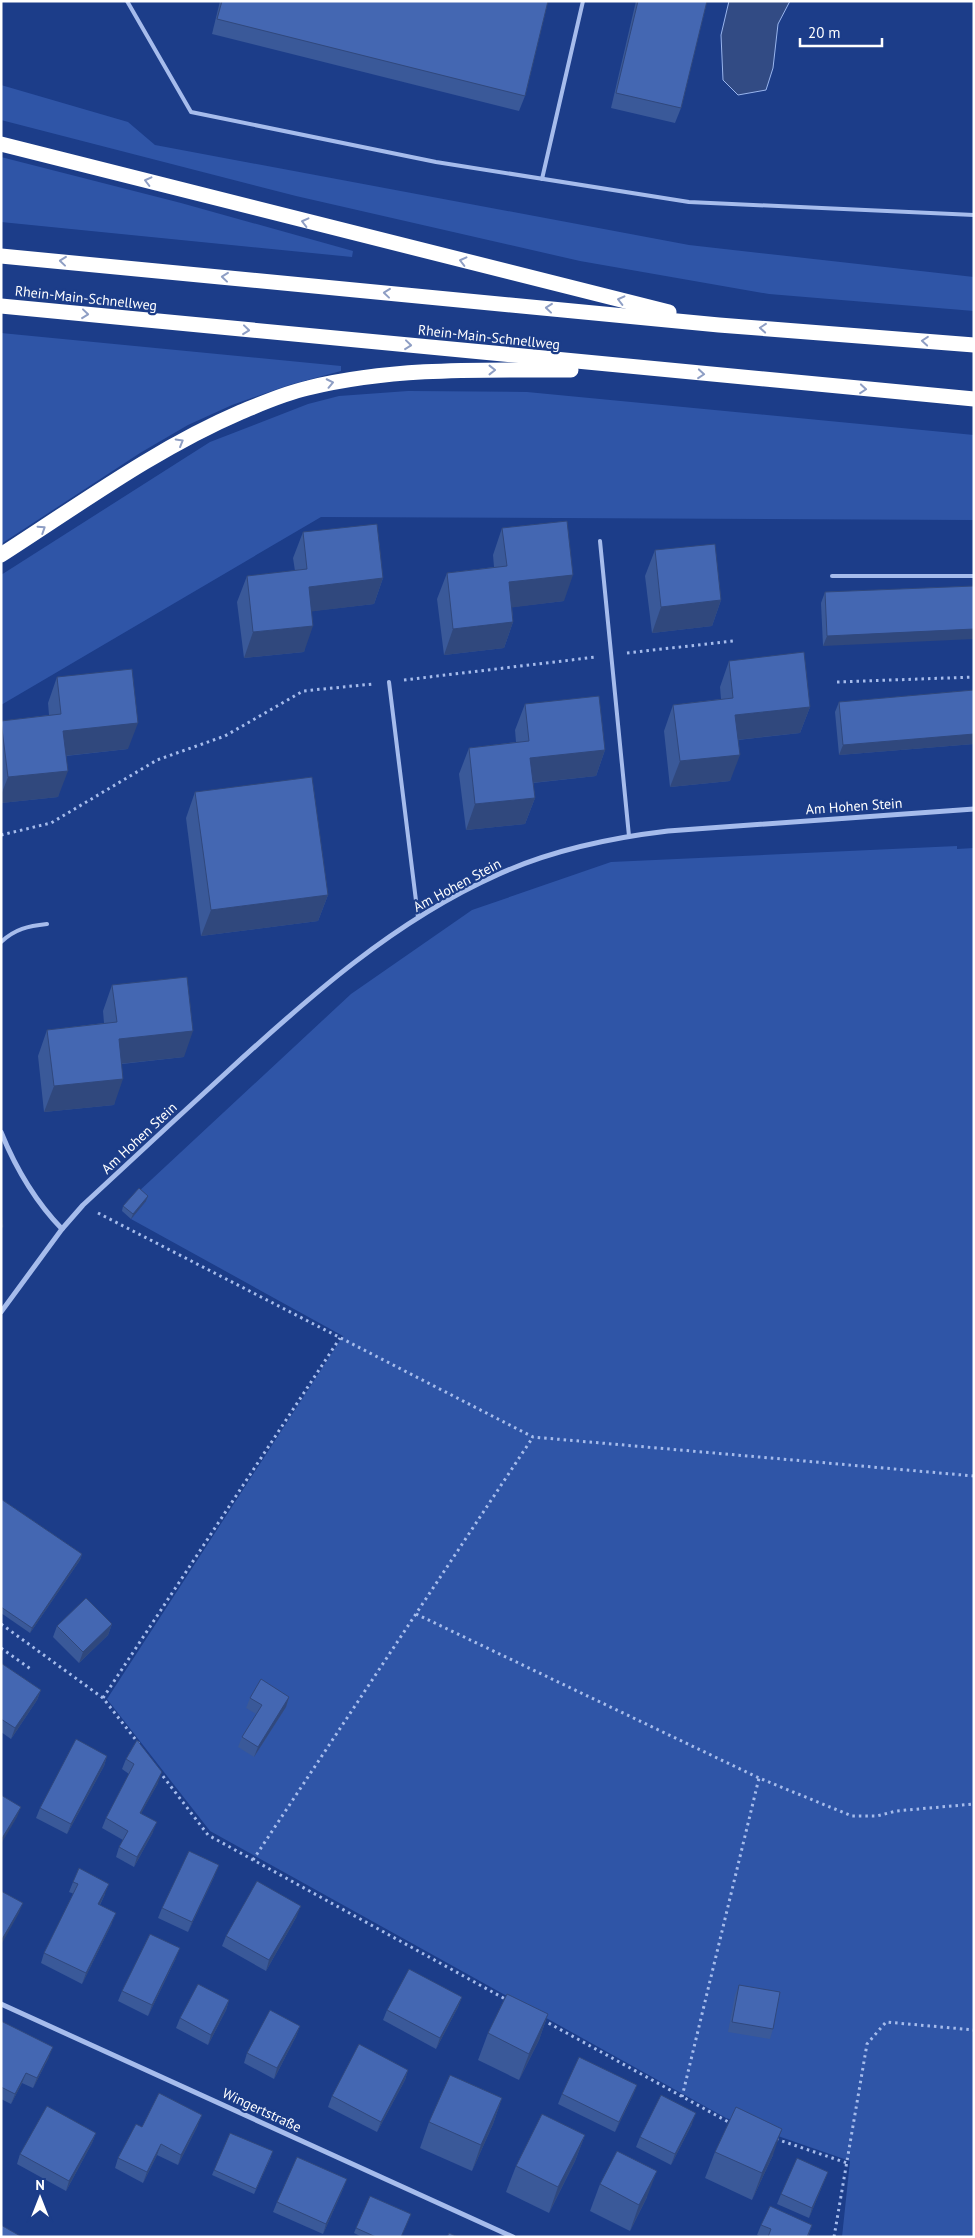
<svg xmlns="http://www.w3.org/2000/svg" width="975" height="2238" viewBox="0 0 975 2238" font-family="'PT Sans',sans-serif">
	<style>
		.green { fill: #2f55a7 }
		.water { fill: #324b84; stroke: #99b5ee }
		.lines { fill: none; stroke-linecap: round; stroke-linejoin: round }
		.path { stroke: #a6bcec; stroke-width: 3; stroke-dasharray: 2.5 4; stroke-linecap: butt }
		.lane { stroke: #a6bcec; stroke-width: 4 }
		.street { stroke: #a6bcec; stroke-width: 5 }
		.highway { stroke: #fff; stroke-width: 15 }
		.wall { fill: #3a5999 }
		.shaded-wall { fill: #30487d }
		.building { fill: #4467b2; stroke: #30487d }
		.oneway { stroke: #8e9ec4 }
		.labels { text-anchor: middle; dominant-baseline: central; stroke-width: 4.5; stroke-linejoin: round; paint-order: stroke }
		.street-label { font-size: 14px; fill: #fff; stroke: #1c3d89 }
	</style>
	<rect width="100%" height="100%" fill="#1c3d89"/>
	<g class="green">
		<polygon points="1,85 128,122 155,145 689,245 974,277 974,311 769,294 580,261 296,196 1,120"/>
		<polygon points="1,157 181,203 353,251 352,257 1,222"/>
		<polygon points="1,333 341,366 341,371 289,385 232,405 188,425 140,453 1,544"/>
		<polygon points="408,391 527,392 974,435 974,520 321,517 1,705 1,575 210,442 308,404 339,396"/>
		<polygon points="957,846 957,849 974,848 974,2237 842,2237 850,2161 726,2118 210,1831 107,1699 343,1336 131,1219 146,1201 137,1193 351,994 472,910 611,862"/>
	</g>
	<polygon class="water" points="729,1 790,1 778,24 773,68 766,90 738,95 723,80 721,35"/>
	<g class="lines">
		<g class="path">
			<polyline points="627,653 733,641"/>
			<polyline points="404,680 596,657"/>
			<polyline points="837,682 974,677"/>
			<polyline points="1,835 51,823 157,760 225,736 303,691 373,684"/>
			<polyline points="98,1213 533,1437 974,1476"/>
			<polyline points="416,1614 759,1778 852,1816 877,1816 896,1811 974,1804"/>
			<polyline points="1,1624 103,1698 139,1744"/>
			<polyline points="1,1648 32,1670"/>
			<polyline points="103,1698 340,1338"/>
			<polyline points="159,1771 208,1835 507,2000"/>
			<polyline points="253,1860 533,1437"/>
			<polyline points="543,2020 732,2124"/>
			<polyline points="682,2097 759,1778"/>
			<polyline points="776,2139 847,2163"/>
			<polyline points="834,2237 867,2044 886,2022 974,2030"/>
		</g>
		<g class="lane">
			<polyline points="127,1 191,112 436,162 689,202 974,215"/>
			<polyline points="542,179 583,1"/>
			<polyline points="600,541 629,836"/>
			<polyline points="832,576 974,576"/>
			<polyline points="389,682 418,917"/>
			<path d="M1 942C15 929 28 926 47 924"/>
		</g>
		<g class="street">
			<path d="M1 1132C16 1169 34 1200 62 1229"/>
			<path d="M1 1312 62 1229 83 1205C130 1161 179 1116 227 1072 309 997 394 921 497 875 551 850 609 838 668 831L974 809"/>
			<polyline points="1,2004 513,2237"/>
		</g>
		<g class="highway">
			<polyline points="1,144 669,312"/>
			<polyline points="1,256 719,325 974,345"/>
			<polyline points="1,306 974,399"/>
			<path d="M1 555C79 505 155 449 241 412 263 403 285 393 308 388 395 367 483 370 571 370"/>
		</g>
	</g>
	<g class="wall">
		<polygon points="220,1 548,1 525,96 519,111 212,34"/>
		<polygon points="636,1 707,1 681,108 675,123 611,108"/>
		<polygon points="502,528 564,601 512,607 513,622 504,648 444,655 437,599 447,573 494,567 493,555"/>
		<polygon points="303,532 383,578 374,604 312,611 304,652 244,658 237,602 247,576 295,571 293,558"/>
		<polygon points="655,550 721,600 712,626 652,633 645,576"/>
		<polygon points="974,586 823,646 821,603 825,592"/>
		<polygon points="729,661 810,707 800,733 738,740 730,781 670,787 664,731 673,705 721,699 720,687"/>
		<polygon points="57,677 128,749 66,756 58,797 1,803 1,721 49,715 48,703"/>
		<polygon points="974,690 974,744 839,755 835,712 839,702"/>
		<polygon points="525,704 605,750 596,776 533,783 535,798 525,824 466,830 459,774 469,748 516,742 515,730"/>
		<polygon points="195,792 328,895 318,921 201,936 186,818"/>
		<polygon points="112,985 184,1057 122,1064 114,1105 44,1112 38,1056 47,1030 104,1023 103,1011"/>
		<polygon points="146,1201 131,1219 122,1211 123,1206"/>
		<polygon points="1,1499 82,1554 80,1560 30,1633 1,1613"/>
		<polygon points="112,1624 108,1635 79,1663 53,1637 57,1626"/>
		<polygon points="1,1663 41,1690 37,1700 11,1739 1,1732"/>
		<polygon points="289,1697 286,1707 254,1757 238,1747 242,1737 256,1714 246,1708 250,1698"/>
		<polygon points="137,1740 158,1783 141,1813 153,1832 134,1867 116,1857 119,1847 123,1840 102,1828 106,1818 129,1774 122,1769 126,1759"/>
		<polygon points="107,1756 104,1766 67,1834 36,1818 40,1808"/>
		<polygon points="215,1875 188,1932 158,1918 162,1908"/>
		<polygon points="73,1882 105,1894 100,1905 112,1923 82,1984 41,1963 44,1953 74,1894 69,1892"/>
		<polygon points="297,1916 266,1971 222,1946 226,1936"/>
		<polygon points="176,1958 148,2016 118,2001 122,1991"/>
		<polygon points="739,1985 773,2029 770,2039 728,2032 735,1995"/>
		<polygon points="462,1997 458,2007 436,2049 383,2020 387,2010"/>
		<polygon points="229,2000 226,2010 208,2045 176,2028 180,2018"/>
		<polygon points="548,2014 539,2040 519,2080 478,2060 488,2033"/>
		<polygon points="1,2021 49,2057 33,2088 22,2083 11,2104 1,2099"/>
		<polygon points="300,2026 296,2036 274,2079 244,2063 247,2053"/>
		<polygon points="408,2070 405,2080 377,2132 328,2107 332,2096"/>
		<polygon points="637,2085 633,2095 615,2132 558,2104 562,2094"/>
		<polygon points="502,2098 493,2124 472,2171 420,2148 429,2122"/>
		<polygon points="692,2124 671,2165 636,2147 640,2137"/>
		<polygon points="198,2125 178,2165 157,2155 143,2183 115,2168 118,2158 142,2127"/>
		<polygon points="96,2133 92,2143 66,2191 17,2164 20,2154"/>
		<polygon points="585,2135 575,2161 549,2213 506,2192 516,2166"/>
		<polygon points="715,2152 773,2155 752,2200 705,2178"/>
		<polygon points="271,2157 254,2194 212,2175 214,2170"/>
		<polygon points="828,2172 809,2218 777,2204 781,2194"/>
		<polygon points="347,2179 343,2189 323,2234 273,2212 277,2202"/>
		<polygon points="600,2184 647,2197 630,2231 590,2211"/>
		<polygon points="761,2225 812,2225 808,2237 761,2237 757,2235"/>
		<polygon points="356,2228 401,2237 362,2237 354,2233"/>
	</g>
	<g class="shaded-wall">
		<polygon points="573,575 564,601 499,609 509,582"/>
		<polygon points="383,578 374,604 299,613 309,587"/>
		<polygon points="721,600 712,626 652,633 661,607"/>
		<polygon points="513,622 504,648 444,655 453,629"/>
		<polygon points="313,626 304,652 244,658 253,632"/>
		<polygon points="974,629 974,639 823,646 827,636"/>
		<polygon points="810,707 800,733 726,741 735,715"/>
		<polygon points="138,723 128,749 54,757 63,731"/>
		<polygon points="974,734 974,744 839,755 843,745"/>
		<polygon points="605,750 596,776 521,784 530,758"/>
		<polygon points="740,755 730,781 670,787 680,761"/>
		<polygon points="68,771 58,797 1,803 1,795 8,777"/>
		<polygon points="535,798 525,824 466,830 475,804"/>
		<polygon points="328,895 318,921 201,936 211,910"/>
		<polygon points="193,1031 184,1057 109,1065 119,1039"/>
		<polygon points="123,1079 114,1105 44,1112 54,1086"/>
		<polygon points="148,1196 146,1201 131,1219 133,1214"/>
		<polygon points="82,1554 80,1560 30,1633 32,1628"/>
		<polygon points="112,1624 108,1635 79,1663 83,1652"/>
		<polygon points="41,1690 37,1700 11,1739 15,1728"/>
		<polygon points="289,1697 286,1707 254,1757 258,1747"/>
		<polygon points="107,1756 104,1766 67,1834 71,1824"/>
		<polygon points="162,1772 158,1783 136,1823 140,1813"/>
		<polygon points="21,1807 17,1817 1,1844 1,1840"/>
		<polygon points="157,1822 153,1832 134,1867 137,1857"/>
		<polygon points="219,1865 215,1875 188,1932 192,1922"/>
		<polygon points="109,1884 105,1894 95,1914 98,1904"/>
		<polygon points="23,1903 19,1913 1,1945 1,1941"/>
		<polygon points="301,1906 297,1916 266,1971 269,1960"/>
		<polygon points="116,1913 112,1923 82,1984 86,1973"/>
		<polygon points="180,1948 176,1958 148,2016 152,2005"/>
		<polygon points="462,1997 458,2007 436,2049 440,2038"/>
		<polygon points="229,2000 226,2010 208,2045 211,2035"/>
		<polygon points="548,2014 539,2040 519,2080 529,2054"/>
		<polygon points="300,2026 296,2036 274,2079 277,2068"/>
		<polygon points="53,2047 49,2057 33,2088 37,2078"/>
		<polygon points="408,2070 405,2080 377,2132 381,2122"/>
		<polygon points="26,2073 22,2083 11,2104 15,2094"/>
		<polygon points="637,2085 633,2095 615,2132 619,2122"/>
		<polygon points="502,2098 493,2124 472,2171 481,2145"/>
		<polygon points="696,2113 692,2124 671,2165 675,2154"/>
		<polygon points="202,2115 198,2125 178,2165 181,2155"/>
		<polygon points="782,2129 773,2155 752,2200 762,2173"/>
		<polygon points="96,2133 92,2143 66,2191 69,2181"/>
		<polygon points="585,2135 575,2161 549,2213 558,2187"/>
		<polygon points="161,2144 157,2155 143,2183 147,2172"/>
		<polygon points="657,2171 647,2197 630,2231 639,2205"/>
		<polygon points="828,2172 824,2182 809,2218 812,2208"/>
		<polygon points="347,2179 343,2189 323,2234 326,2224"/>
	</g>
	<g class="building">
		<polygon points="222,1 548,1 525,96 217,19"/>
		<polygon points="638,1 707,1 681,108 616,93"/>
		<polygon points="567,521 573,575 509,582 513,622 453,629 447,573 507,566 502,528"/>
		<polygon points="377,524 383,578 309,587 313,626 253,632 247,576 307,569 303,532"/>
		<polygon points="715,544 721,600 661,607 655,550"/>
		<polygon points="974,586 974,629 827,636 825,592"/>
		<polygon points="804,652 810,707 735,715 740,755 680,761 673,705 733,698 729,661"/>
		<polygon points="132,669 138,723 63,731 68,771 8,777 1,721 61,714 57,677"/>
		<polygon points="974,690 974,734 843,745 839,702"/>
		<polygon points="599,696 605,750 530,758 535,798 475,804 469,748 529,741 525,704"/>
		<polygon points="312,777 328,895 211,910 195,792"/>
		<polygon points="187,977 193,1031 119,1039 123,1079 54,1086 47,1030 117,1022 112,985"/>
		<polygon points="139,1188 148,1196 133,1214 123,1206"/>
		<polygon points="1,1210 3,1227 1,1228"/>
		<polygon points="1,1499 82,1554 32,1628 1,1607"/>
		<polygon points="86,1598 112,1624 83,1652 57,1626"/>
		<polygon points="1,1663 41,1690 15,1728 1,1719"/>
		<polygon points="261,1679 289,1697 258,1747 242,1737 262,1705 250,1698"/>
		<polygon points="76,1739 107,1756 71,1824 40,1808"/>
		<polygon points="137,1740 162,1772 140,1813 157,1822 137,1857 119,1847 128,1831 106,1818 134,1764 126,1759"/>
		<polygon points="1,1795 21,1807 1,1840"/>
		<polygon points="189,1851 219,1865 192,1922 162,1908"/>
		<polygon points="79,1868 109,1884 98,1904 116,1913 86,1973 44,1953 78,1884 73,1882"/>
		<polygon points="257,1881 301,1906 269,1960 226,1936"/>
		<polygon points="1,1891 23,1903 1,1941"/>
		<polygon points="150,1934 180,1948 152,2005 122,1991"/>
		<polygon points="409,1969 462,1997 440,2038 387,2010"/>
		<polygon points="198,1984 229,2000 211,2035 180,2018"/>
		<polygon points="739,1985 780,1992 773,2029 732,2022"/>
		<polygon points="507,1994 548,2014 529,2054 488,2033"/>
		<polygon points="270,2010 300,2026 277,2068 247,2053"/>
		<polygon points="1,2021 53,2047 37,2078 26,2073 15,2094 1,2087"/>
		<polygon points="359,2044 408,2070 381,2122 332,2096"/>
		<polygon points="579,2057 637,2085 619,2122 562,2094"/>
		<polygon points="450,2075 502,2098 481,2145 429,2122"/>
		<polygon points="159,2093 202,2115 181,2155 161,2144 147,2172 118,2158 136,2124 142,2127"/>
		<polygon points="661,2095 696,2113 675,2154 640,2137"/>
		<polygon points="47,2106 96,2133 69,2181 20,2154"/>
		<polygon points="736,2107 782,2129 762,2173 715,2152"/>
		<polygon points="542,2114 585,2135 558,2187 516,2166"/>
		<polygon points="230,2133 273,2151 256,2189 214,2170"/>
		<polygon points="617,2151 657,2171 639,2205 600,2184"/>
		<polygon points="297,2157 347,2179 326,2224 277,2202"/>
		<polygon points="797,2158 828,2172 812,2208 781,2194"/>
		<polygon points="370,2196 411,2214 401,2237 376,2237 356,2228"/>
		<polygon points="770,2206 812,2225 807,2237 768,2237 771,2229 761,2225"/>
		<polygon points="1,2225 22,2237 1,2237"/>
		<polygon points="449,2233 458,2237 447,2237"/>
	</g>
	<defs><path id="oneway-chevron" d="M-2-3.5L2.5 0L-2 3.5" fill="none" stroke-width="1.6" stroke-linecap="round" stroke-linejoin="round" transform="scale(1.25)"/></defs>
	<g class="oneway">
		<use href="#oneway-chevron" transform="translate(148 181) rotate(-166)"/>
		<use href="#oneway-chevron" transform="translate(305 222) rotate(-166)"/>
		<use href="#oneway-chevron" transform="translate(63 261) rotate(-174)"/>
		<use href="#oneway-chevron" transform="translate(463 261) rotate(-166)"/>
		<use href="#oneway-chevron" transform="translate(225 277) rotate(-174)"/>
		<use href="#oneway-chevron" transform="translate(387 293) rotate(-174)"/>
		<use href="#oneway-chevron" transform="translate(621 300) rotate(-166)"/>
		<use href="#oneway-chevron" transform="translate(549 308) rotate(-174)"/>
		<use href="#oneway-chevron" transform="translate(85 314) rotate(6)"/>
		<use href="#oneway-chevron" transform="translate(763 328) rotate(-175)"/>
		<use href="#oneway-chevron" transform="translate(246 330) rotate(6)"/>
		<use href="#oneway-chevron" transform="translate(925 341) rotate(-175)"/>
		<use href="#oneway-chevron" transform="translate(408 345) rotate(6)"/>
		<use href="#oneway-chevron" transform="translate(492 370)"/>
		<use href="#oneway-chevron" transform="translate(701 374) rotate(5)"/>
		<use href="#oneway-chevron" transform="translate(330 383) rotate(-12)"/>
		<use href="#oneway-chevron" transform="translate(863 389) rotate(5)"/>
		<use href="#oneway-chevron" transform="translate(180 442) rotate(-30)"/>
		<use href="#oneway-chevron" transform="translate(42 529) rotate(-33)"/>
	</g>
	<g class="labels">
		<g class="street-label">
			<text transform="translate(86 298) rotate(6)">Rhein-Main-Schnellweg</text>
			<text transform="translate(489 337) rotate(6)">Rhein-Main-Schnellweg</text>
			<text transform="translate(854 806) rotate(-4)">Am Hohen Stein</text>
			<text transform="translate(457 885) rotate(-28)">Am Hohen Stein</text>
			<text transform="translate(139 1138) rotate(-43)">Am Hohen Stein</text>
			<text transform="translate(262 2110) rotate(25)">Wingertstraße</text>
		</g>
	</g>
	<rect width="975" height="2238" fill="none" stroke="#ffffff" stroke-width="5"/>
	<g transform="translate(40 2198)" stroke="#1c3d89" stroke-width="4" paint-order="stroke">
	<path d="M0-4L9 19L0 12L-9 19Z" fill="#ffffff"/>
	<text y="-8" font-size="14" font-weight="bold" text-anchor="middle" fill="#ffffff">N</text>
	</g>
	<path d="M800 38v8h82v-8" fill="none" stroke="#ffffff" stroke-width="2.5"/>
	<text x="808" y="38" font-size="15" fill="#ffffff" stroke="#1c3d89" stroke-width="4" paint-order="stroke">20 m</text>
</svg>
